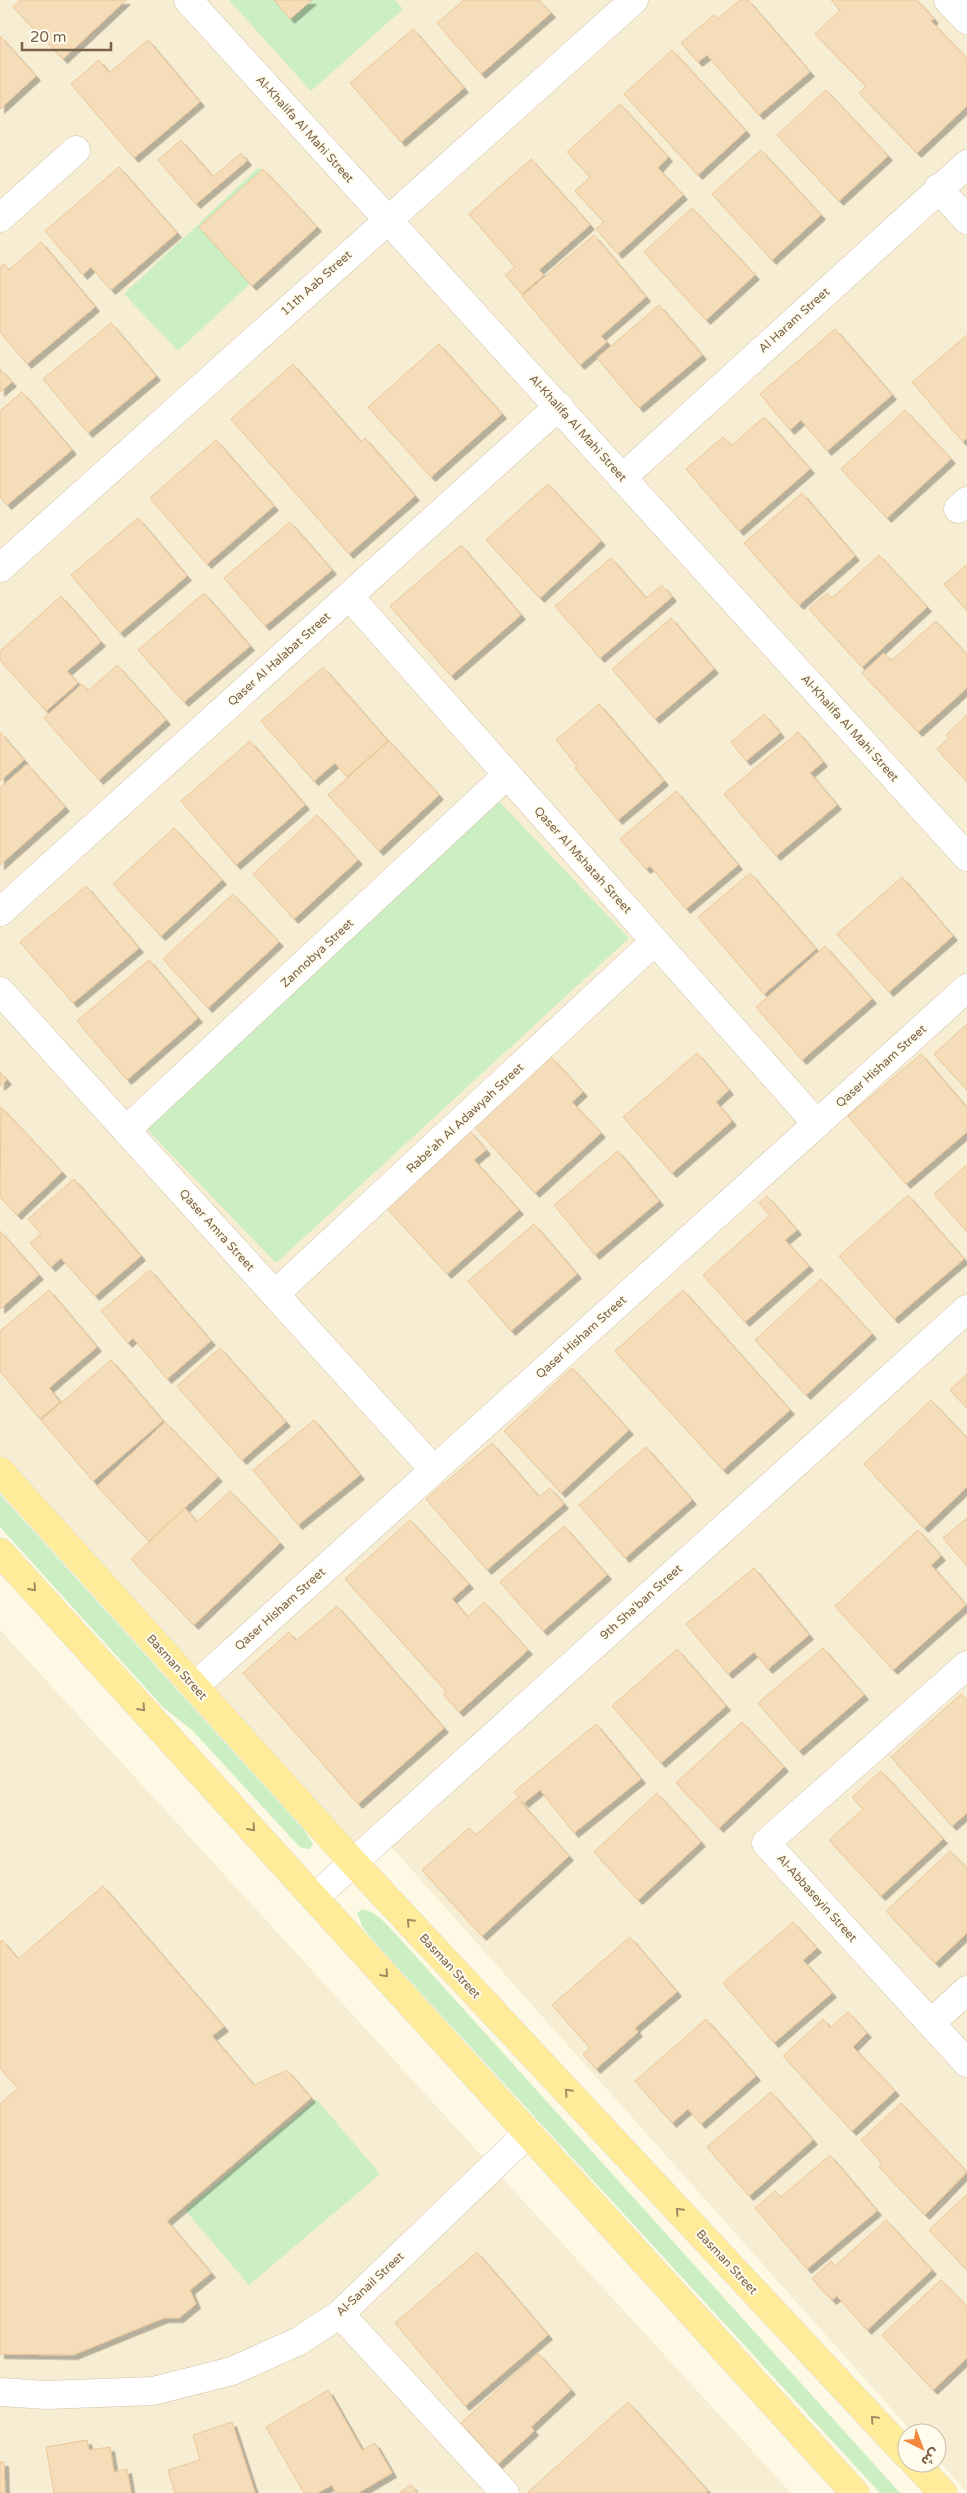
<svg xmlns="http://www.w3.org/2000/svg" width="967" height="2493" viewBox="0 0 967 2493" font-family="'Varela Round','Noto Sans Arabic',sans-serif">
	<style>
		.residential { fill: #f7edd2 }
		.green { fill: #cbeec2 }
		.building { fill: #f6ddba; stroke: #ebc799; filter: url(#shadow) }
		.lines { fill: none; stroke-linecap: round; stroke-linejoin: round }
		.minor-casing { stroke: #d1c2a9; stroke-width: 29 }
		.major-casing { stroke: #e2dcd7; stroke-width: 29 }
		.minor { stroke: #fff; stroke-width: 28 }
		.major { stroke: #ffec9b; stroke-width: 28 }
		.oneway { stroke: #a28b60 }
		.labels { text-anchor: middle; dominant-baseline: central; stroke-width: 4; stroke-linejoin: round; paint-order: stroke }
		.street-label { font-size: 12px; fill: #7a6247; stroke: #fffbed }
	</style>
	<defs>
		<filter id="shadow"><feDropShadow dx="4.5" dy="4.5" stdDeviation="0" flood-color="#0004"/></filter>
	</defs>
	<rect width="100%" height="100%" fill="#fef9e5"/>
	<g class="residential">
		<polygon points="0,0 967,0 967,1310 353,1862 0,1473"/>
		<polygon points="967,1315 967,2493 937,2459 937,2433 913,2433 386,1841"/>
		<polygon points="0,1630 791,2493 0,2493"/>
	</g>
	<g class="green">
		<polygon points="229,0 395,0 403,9 311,91"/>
		<polygon points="259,167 313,225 178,351 124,294"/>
		<polygon points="496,798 629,938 276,1263 144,1126"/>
		<polygon points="0,1494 304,1830 313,1844 310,1849 301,1848 295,1842 193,1731 163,1707 0,1527"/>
		<path d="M362 1909C375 1911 384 1922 393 1931L900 2493H880L377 1945 363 1928 357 1913Z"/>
		<polygon points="316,2099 380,2174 249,2285 185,2210"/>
	</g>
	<g class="building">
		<polygon points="21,0 126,0 63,59 13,7"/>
		<polygon points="274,0 312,0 290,19"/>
		<polygon points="464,0 539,0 551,13 481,74 437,23"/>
		<polygon points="740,0 748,0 810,72 759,115 707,55 698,62 681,43 714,15 717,19"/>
		<polygon points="831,0 917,0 934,19 931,21 967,59 967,106 917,153 859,93 866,86 815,34 840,10"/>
		<polygon points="413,29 464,88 401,142 350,83"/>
		<polygon points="0,36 36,76 0,109"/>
		<polygon points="148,40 200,102 134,158 71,84 99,60 109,73"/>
		<polygon points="672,50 746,131 698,175 624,94"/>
		<polygon points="826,90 888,156 839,201 777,135"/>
		<polygon points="620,104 668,157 658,168 683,195 618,254 596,229 604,222 575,191 590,177 567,152"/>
		<polygon points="181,140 213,177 241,153 247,161 196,204 158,160"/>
		<polygon points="761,150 821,215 772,260 712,194"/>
		<polygon points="531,159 590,225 539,270 544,275 522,294 505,275 515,267 469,214"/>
		<polygon points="119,167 177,233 111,290 91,267 83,275 45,231"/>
		<polygon points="263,169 317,227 252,286 199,227"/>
		<polygon points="692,208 755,275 706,320 644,252"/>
		<polygon points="594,235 646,297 601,336 607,342 580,365 522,296"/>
		<polygon points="41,242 95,307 27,364 0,332 0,267 4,264 9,270"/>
		<polygon points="659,305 702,355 639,408 597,358"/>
		<polygon points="111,323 156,376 88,433 43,379"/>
		<polygon points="835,329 892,395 827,451 801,420 790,430 760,394"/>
		<polygon points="967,335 967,438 963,442 912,382"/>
		<polygon points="439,344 502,414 431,477 368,407"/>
		<polygon points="293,364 361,442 365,438 415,496 349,554 231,419"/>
		<polygon points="0,369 12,382 0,392"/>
		<polygon points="22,392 72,450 7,505 0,497 0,411"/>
		<polygon points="905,410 951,459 887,518 841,469"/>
		<polygon points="764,417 810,469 739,531 686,469 723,437 731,446"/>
		<polygon points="216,440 274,506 207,564 150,498"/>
		<polygon points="548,484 601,541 540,598 486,540"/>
		<polygon points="802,493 855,556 799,605 744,543"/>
		<polygon points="138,518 187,576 120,633 71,575"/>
		<polygon points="290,522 332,570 265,626 224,578"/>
		<polygon points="461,545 521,615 451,676 390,606"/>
		<polygon points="879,555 927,607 862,667 809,609 827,593 832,598"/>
		<polygon points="611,558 646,598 662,585 672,597 600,658 555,606"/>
		<polygon points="967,565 967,611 944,584"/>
		<polygon points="204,593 250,646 184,702 138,650"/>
		<polygon points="61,596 101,642 67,671 78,683 46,711 0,660 0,651"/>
		<polygon points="671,618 714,669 655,719 612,669"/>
		<polygon points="936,621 967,655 967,688 918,732 862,673 884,653 891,661"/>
		<polygon points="117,665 166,720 99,780 44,718 82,684 88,691"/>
		<polygon points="323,667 388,741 347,777 335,763 314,781 261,721"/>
		<polygon points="599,704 664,781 618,820 575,768 577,766 556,740"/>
		<polygon points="764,714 780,733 746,761 731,742"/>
		<polygon points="967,715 967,782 937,749 949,738 946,735"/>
		<polygon points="0,732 24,760 0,781"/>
		<polygon points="798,732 823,762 810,773 837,805 776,856 724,794"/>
		<polygon points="250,741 305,805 236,865 181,801"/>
		<polygon points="389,741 439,795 379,851 328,795"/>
		<polygon points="27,764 65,807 0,865 0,788"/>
		<polygon points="676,791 738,865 686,909 650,866 646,869 620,839"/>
		<polygon points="317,815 358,860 294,919 253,874"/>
		<polygon points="174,828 222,880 161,936 113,884"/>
		<polygon points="750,873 816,949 764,994 698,917"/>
		<polygon points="902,877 953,936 889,992 837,934"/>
		<polygon points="86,886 139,948 73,1003 20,942"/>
		<polygon points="233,894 279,942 208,1008 163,959"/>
		<polygon points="825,946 872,999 802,1060 756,1007"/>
		<polygon points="149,960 198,1018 127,1080 77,1021"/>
		<polygon points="967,1024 967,1090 934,1054"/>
		<polygon points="697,1053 729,1090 716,1102 732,1121 672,1173 623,1117"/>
		<polygon points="921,1054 967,1108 967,1132 906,1184 848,1116"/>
		<polygon points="551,1057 583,1092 572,1102 601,1133 535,1193 474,1126"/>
		<polygon points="0,1072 7,1080 0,1086"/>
		<polygon points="1,1107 62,1172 17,1215 0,1197"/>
		<polygon points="469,1130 486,1150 474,1160 519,1210 447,1274 385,1206"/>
		<polygon points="618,1151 659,1201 595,1255 554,1205"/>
		<polygon points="967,1165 967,1232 934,1194"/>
		<polygon points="74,1179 141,1256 95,1296 61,1258 51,1267 30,1243 41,1234 28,1219"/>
		<polygon points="908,1195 964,1259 894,1319 839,1256"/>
		<polygon points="767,1196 797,1230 785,1240 809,1266 745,1322 703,1275 770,1215 759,1203"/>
		<polygon points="534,1224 577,1274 511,1331 468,1281"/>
		<polygon points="0,1231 39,1275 0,1309"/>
		<polygon points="150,1270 211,1341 167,1379 133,1338 128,1343 101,1311"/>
		<polygon points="821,1279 872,1334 806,1395 755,1340"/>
		<polygon points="49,1290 97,1347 49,1388 60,1402 40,1419 0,1371 0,1331"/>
		<polygon points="683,1290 790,1410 723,1470 615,1351"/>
		<polygon points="220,1348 286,1422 242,1460 177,1386"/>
		<polygon points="111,1360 163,1421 93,1481 41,1420"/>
		<polygon points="572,1368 629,1430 561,1493 504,1431"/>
		<polygon points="967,1374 967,1408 950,1390"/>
		<polygon points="931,1400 967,1438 967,1487 924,1528 864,1464"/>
		<polygon points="314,1420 360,1475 298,1525 253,1470"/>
		<polygon points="165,1422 218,1477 149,1541 97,1486"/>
		<polygon points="492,1443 539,1497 550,1488 564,1504 487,1570 426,1499"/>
		<polygon points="646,1447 692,1500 625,1558 579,1505"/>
		<polygon points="230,1491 280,1543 194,1625 131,1559 185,1508 197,1522"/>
		<polygon points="967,1518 967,1566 943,1538"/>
		<polygon points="410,1520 469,1584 452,1599 468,1617 484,1602 528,1650 459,1712 443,1694 446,1691 345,1579"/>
		<polygon points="564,1526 607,1575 543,1631 500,1582"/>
		<polygon points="918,1530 941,1556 931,1565 966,1605 893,1670 835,1606"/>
		<polygon points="754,1568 809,1635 768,1669 754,1652 728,1674 686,1624"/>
		<polygon points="337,1606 444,1728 358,1804 243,1673 289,1632 296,1641"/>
		<polygon points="823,1648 864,1695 799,1751 758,1703"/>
		<polygon points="677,1649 726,1706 661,1763 612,1706"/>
		<polygon points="961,1694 967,1700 967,1813 952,1826 891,1757"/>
		<polygon points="742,1722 784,1767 719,1828 676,1783"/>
		<polygon points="596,1724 641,1779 574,1833 540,1790 524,1803 514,1792"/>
		<polygon points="881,1771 943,1839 881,1896 829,1840 863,1809 852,1797"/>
		<polygon points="657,1793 701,1842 638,1900 594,1852"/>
		<polygon points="517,1798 569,1856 482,1936 422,1870 469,1828 476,1835"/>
		<polygon points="950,1851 967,1868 967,1933 935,1963 886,1911"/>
		<polygon points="103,1886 224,2027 212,2036 254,2085 287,2070 311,2098 167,2221 211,2273 190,2290 196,2304 179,2318 164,2318 73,2355 0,2354 0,2104 18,2088 0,2068 0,1942 2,1940 18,1959"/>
		<polygon points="793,1922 817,1948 803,1960 832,1993 774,2043 723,1983"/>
		<polygon points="630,1937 677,1992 635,2028 638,2032 596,2069 583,2054 590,2048 552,2005"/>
		<polygon points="848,2012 867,2033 853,2047 895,2091 852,2131 783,2056 823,2019 830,2028"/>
		<polygon points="706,2019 756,2076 701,2124 688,2109 672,2123 635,2081"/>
		<polygon points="771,2092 813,2140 749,2196 707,2147"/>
		<polygon points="901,2103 967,2172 925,2215 879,2167 882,2163 861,2140"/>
		<polygon points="830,2155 877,2211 807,2269 755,2208 775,2191 781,2197"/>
		<polygon points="967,2194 967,2270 929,2230"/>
		<polygon points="886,2220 932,2270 867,2330 837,2296 832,2300 812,2279 831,2261 835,2266"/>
		<polygon points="477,2252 548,2335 465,2406 395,2323"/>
		<polygon points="941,2280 967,2307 967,2358 933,2390 882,2335"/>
		<polygon points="538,2353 571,2390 531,2427 534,2431 498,2464 461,2423"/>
		<polygon points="328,2390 362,2450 375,2443 392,2473 358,2493 336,2493 332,2485 317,2493 304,2493 266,2427"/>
		<polygon points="628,2402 708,2491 706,2493 527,2493"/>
		<polygon points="232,2422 255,2493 175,2493 168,2470 200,2460 193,2435"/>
		<polygon points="87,2440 89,2450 110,2447 114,2472 127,2469 131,2493 54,2493 46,2447"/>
		<polygon points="0,2462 4,2462 5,2493 0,2493"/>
		<polygon points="411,2485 417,2493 399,2493"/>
	</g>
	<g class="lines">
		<defs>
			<g id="minor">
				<polyline points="188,0 967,857"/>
				<polyline points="948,0 967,20"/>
				<polyline points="938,188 967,220"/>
				<polyline points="0,218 76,150"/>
				<polyline points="622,478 967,164"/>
				<polyline points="958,509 967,501"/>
				<polyline points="0,568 634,0"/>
				<polyline points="349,596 817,1124"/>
				<polyline points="0,912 559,406"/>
				<polyline points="0,991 434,1470"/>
				<polyline points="126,1130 507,775"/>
				<polyline points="275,1294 655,941"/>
				<polyline points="967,1665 766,1843 967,2063"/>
				<polyline points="195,1686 967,988"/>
				<polyline points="315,1897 967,1309"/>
				<polyline points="931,2023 967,1990"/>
				<polyline points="340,2314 505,2493"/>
				<polyline points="0,2392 46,2395 153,2391 232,2371 299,2341 340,2314 529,2132"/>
			</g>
			<g id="major">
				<polyline points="0,1471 353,1862 907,2455"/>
				<polyline points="0,1552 855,2493"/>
				<polyline points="915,2463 943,2493"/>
			</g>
		</defs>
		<use href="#minor" class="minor-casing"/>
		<use href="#major" class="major-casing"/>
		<use href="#minor" class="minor"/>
		<use href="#major" class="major"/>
	</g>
	<defs><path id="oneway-chevron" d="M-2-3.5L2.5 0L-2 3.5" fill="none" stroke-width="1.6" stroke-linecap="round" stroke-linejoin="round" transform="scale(1.25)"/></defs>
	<g class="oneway">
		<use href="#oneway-chevron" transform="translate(33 1588) rotate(48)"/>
		<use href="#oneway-chevron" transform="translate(142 1708) rotate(48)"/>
		<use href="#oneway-chevron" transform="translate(252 1828) rotate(48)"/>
		<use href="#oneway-chevron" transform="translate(410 1922) rotate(-133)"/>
		<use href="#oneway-chevron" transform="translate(385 1974) rotate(48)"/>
		<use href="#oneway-chevron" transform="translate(568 2092) rotate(-133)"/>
		<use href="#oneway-chevron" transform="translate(679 2211) rotate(-133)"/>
		<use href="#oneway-chevron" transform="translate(874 2419) rotate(-133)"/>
	</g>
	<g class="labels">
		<g class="street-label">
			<text transform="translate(305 129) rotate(48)">Al-Khalifa Al Mahi Street</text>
			<text transform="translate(316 283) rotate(-42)">11th Aab Street</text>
			<text transform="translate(794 320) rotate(-42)">Al Haram Street</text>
			<text transform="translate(578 428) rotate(48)">Al-Khalifa Al Mahi Street</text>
			<text transform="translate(279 659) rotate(-42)">Qaser Al Halabat Street</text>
			<text transform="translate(850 728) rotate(48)">Al-Khalifa Al Mahi Street</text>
			<text transform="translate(583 860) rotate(48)">Qaser Al Mshatah Street</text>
			<text transform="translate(317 953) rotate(-43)">Zannobya Street</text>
			<text transform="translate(881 1066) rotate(-42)">Qaser Hisham Street</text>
			<text transform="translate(465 1118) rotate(-43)">Rabe'ah Al Adawyah Street</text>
			<text transform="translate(217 1230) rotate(48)">Qaser Amra Street</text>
			<text transform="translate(581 1337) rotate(-42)">Qaser Hisham Street</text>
			<text transform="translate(641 1602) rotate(-42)">9th Sha'ban Street</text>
			<text transform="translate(280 1609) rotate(-42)">Qaser Hisham Street</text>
			<text transform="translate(177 1667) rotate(48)">Basman Street</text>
			<text transform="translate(817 1898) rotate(48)">Al-Abbaseyin Street</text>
			<text transform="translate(450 1966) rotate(47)">Basman Street</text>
			<text transform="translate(727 2262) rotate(47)">Basman Street</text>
			<text transform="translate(370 2284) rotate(-43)">Al-Sanail Street</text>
		</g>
	</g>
	<g transform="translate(922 2448) rotate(138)"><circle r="24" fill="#fffbed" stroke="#cabeab"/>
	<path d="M0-4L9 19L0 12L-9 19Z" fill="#f3883f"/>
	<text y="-8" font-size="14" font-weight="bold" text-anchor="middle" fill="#7a6247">ش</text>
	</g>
	<path d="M22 42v8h89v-8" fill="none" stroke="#7a6247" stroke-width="2.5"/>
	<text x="30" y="42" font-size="15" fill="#7a6247" stroke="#fffbed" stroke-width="4" paint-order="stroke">20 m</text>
</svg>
